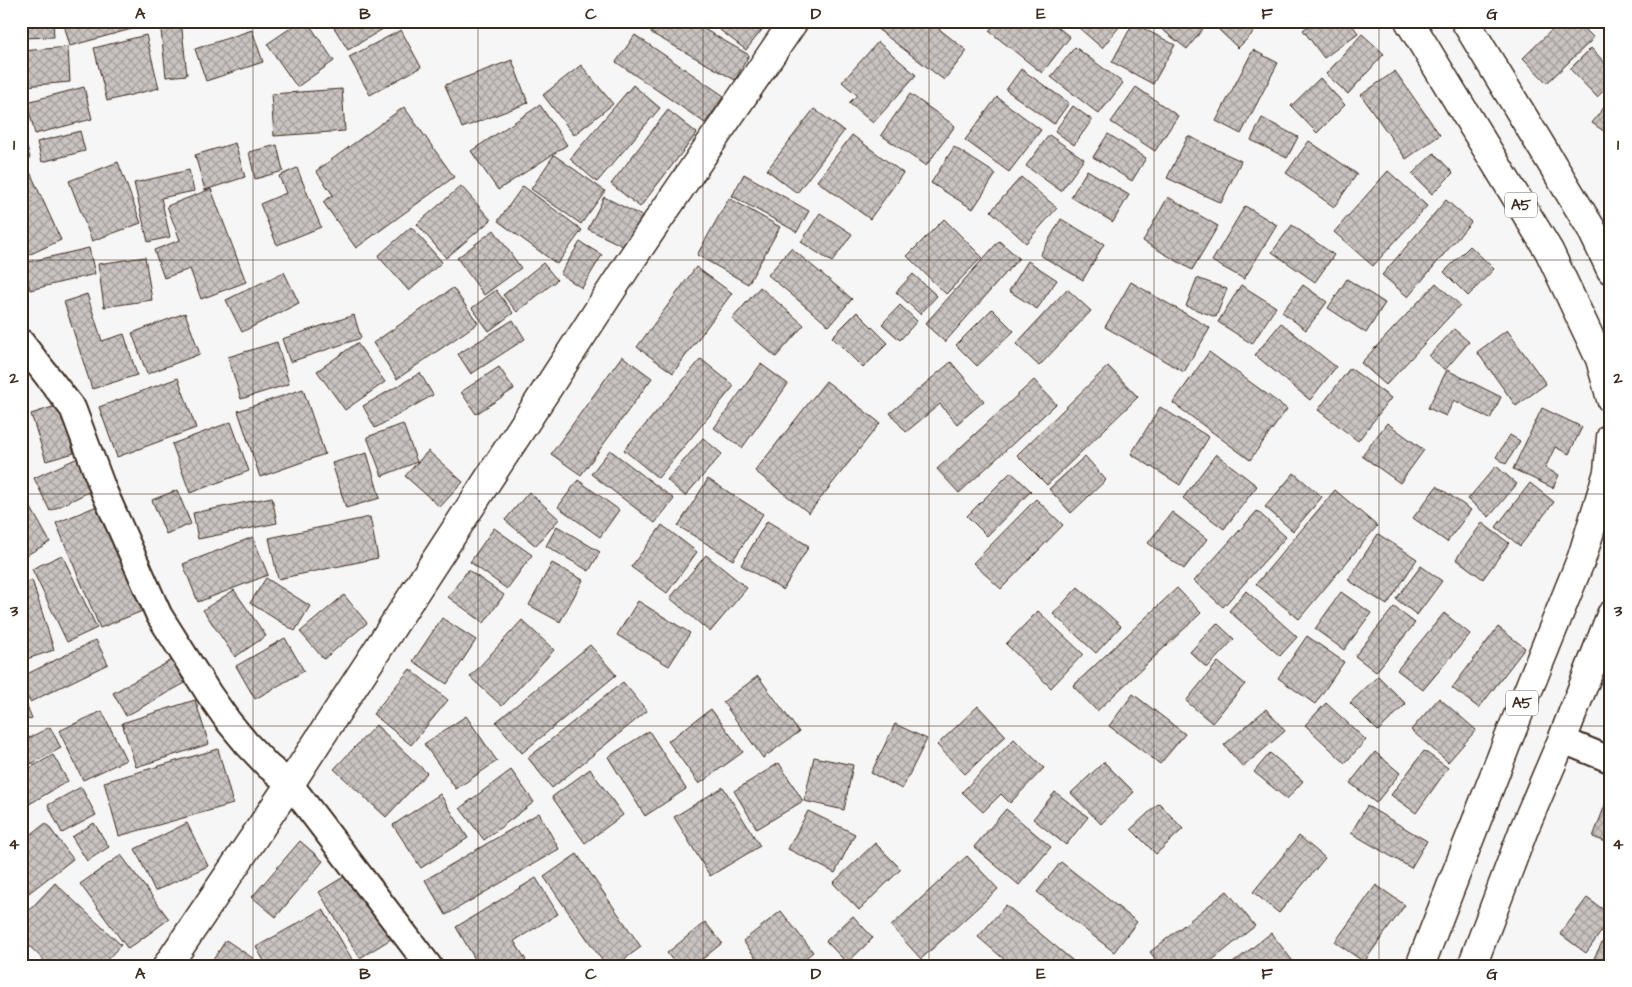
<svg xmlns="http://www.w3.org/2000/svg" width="1632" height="987" viewBox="0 0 1632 987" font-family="'Architects Daughter',sans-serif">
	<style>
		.building { fill: url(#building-cross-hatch); stroke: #3b2a1e }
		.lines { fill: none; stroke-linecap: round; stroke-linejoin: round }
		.street-casing { stroke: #3b2a1e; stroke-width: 29 }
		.secondary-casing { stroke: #3b2a1e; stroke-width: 31 }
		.highway-casing { stroke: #3b2a1e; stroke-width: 31 }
		.street { stroke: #fff; stroke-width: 25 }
		.secondary { stroke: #fff; stroke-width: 28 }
		.highway { stroke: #fff; stroke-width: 28 }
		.grid { fill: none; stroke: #3b2a1e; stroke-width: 1; stroke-opacity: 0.55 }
		.labels { text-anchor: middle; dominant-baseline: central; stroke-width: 4; stroke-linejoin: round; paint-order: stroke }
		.shield { fill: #fff; stroke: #766a62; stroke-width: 1 }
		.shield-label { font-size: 15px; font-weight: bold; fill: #3b2a1e }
		.neatline { fill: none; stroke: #3b2a1e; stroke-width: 2 }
		.grid-label { font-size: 16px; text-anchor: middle; font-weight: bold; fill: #3b2a1e }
	</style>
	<defs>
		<pattern id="building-cross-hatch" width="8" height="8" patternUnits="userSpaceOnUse" patternTransform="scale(1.25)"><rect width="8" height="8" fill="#c9c3c1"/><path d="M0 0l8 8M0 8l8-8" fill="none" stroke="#a49f9c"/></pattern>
	</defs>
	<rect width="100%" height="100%" fill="#f7f6f6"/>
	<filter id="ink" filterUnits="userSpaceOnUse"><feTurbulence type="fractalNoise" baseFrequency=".02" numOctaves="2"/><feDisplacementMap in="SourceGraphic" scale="10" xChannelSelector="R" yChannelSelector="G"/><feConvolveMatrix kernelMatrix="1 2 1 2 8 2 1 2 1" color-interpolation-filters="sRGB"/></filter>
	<g filter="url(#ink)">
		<g class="building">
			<polygon points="21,21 53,21 54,37 21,38"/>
			<polygon points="63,21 157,21 157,22 70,46"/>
			<polygon points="160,21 181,21 187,75 166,77"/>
			<polygon points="301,21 307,21 334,61 297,87 267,44"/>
			<polygon points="330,21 396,21 348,50"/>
			<polygon points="658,21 690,21 749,55 735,80 651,33"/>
			<polygon points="727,21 769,21 746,50 720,30"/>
			<polygon points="867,21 929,21 967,51 944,80"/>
			<polygon points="997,21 1050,21 1070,37 1042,73 989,31"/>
			<polygon points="1071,21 1124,21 1102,48"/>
			<polygon points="1157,21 1209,21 1187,49 1155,24"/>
			<polygon points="1227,21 1265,21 1238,48 1219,30"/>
			<polygon points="1315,21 1349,21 1358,33 1324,58 1303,30"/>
			<polygon points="1561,21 1577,21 1594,38 1547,83 1523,58"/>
			<polygon points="1133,23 1175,45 1153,84 1112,62"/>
			<polygon points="252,30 263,62 206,81 195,49"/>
			<polygon points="401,30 421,67 370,95 349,57"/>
			<polygon points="1362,34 1384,54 1348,94 1326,74"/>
			<polygon points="146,35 159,88 107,101 94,48"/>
			<polygon points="635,35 724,96 705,123 616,62"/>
			<polygon points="878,42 916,75 873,123 849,103 857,95 842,82"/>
			<polygon points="68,47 70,82 25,86 22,51"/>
			<polygon points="1075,47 1123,83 1099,114 1051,77"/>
			<polygon points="1591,48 1611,69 1611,84 1597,97 1570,69"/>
			<polygon points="1253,50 1278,63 1241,134 1216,121"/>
			<polygon points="512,60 528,103 462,128 445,85"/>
			<polygon points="581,65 613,104 574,135 543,95"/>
			<polygon points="1021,69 1069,103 1054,124 1006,90"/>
			<polygon points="1395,71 1440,135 1406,159 1361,95"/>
			<polygon points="1320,78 1345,105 1317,133 1291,106"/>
			<polygon points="633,85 660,108 597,182 570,159"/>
			<polygon points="84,87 92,119 35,134 27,102"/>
			<polygon points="1136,87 1178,116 1155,151 1111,122"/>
			<polygon points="342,89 345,131 274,136 271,94"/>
			<polygon points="910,94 955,126 926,166 881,135"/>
			<polygon points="997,97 1041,130 1009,172 965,140"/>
			<polygon points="1611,98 1611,136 1592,123"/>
			<polygon points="540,105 567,145 498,190 471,151"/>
			<polygon points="1073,106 1092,120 1074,145 1055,131"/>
			<polygon points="404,107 454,177 356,248 323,202 333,195 316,171"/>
			<polygon points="814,109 844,131 797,193 767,170"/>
			<polygon points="668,110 697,133 640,207 611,184"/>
			<polygon points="1262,118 1298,137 1287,158 1251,140"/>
			<polygon points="21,127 30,158 21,160"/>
			<polygon points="80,131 85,151 42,162 37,142"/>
			<polygon points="1108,134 1146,158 1132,181 1093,157"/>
			<polygon points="852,135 903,173 870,219 817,181"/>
			<polygon points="1049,135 1084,159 1061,191 1026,166"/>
			<polygon points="1188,136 1241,161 1221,203 1167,178"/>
			<polygon points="1309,141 1357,174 1334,207 1286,173"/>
			<polygon points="235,143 245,177 205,190 195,155"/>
			<polygon points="277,145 283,171 255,179 249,152"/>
			<polygon points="954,147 996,174 973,209 931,183"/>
			<polygon points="1434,153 1453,173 1432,194 1412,174"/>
			<polygon points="554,155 605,191 581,224 531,189"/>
			<polygon points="118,162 141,223 92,241 69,181"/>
			<polygon points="297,168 321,227 277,245 260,204 286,193 279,176"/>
			<polygon points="189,170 194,191 161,198 170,237 148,242 134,183"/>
			<polygon points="1087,170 1129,195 1113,222 1071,197"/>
			<polygon points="1388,171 1427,206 1373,266 1334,232"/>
			<polygon points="30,172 61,240 22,258 21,176"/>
			<polygon points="744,174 809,211 797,232 732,196"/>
			<polygon points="1021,177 1057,208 1026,243 991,211"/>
			<polygon points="461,186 491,220 446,258 417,224"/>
			<polygon points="523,186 582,230 557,264 498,221"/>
			<polygon points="211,189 246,282 201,299 190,269 164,278 154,250 180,240 167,206"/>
			<polygon points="604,197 642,216 627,248 588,229"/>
			<polygon points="1168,197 1218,226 1192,270 1143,241"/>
			<polygon points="729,198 780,227 748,284 697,255"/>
			<polygon points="1446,200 1471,222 1408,297 1382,275"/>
			<polygon points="1245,206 1277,225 1244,279 1212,261"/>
			<polygon points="820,213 852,234 832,262 801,242"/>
			<polygon points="944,219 982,257 946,294 907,256"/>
			<polygon points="1061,219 1104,244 1083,280 1040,255"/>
			<polygon points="1292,225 1334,255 1315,282 1272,252"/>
			<polygon points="411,227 442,262 409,291 378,256"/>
			<polygon points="494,230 521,268 484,295 457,258"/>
			<polygon points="999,241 1019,258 945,342 925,324"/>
			<polygon points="580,242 602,255 582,288 560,274"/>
			<polygon points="1470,246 1494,269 1468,296 1444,272"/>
			<polygon points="89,248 95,274 30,290 24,263"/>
			<polygon points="791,248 852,299 829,326 768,275"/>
			<polygon points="145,257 152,300 104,307 98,264"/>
			<polygon points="1028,261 1057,280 1037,309 1009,291"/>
			<polygon points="543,263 557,280 517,312 503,295"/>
			<polygon points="696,267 732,293 673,373 637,347"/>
			<polygon points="284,272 299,303 242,332 226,300"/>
			<polygon points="913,274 937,296 920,314 896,292"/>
			<polygon points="1197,278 1227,289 1216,317 1186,306"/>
			<polygon points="1347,279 1385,303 1366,333 1328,308"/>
			<polygon points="1131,282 1210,328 1184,372 1105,327"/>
			<polygon points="1436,283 1460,305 1386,385 1361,363"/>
			<polygon points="1241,285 1276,307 1252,344 1218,322"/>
			<polygon points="1303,285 1327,302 1306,330 1282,312"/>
			<polygon points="760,287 804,325 776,357 732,319"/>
			<polygon points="453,288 478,323 397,379 373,343"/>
			<polygon points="1067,289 1091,311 1039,366 1016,344"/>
			<polygon points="496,290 513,313 489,331 472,308"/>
			<polygon points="87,294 102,341 124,334 137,375 92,389 64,302"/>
			<polygon points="900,305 917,321 900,340 882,324"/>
			<polygon points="992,309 1014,331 977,366 956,345"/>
			<polygon points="857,312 888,343 863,368 832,337"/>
			<polygon points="185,313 200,354 147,374 132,333"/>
			<polygon points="354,315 361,338 290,362 282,339"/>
			<polygon points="513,320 525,339 471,374 458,354"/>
			<polygon points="1281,323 1336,367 1310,400 1255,355"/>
			<polygon points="1454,329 1469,342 1445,370 1429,356"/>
			<polygon points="1507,330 1546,384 1516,406 1477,352"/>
			<polygon points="277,342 289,384 241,399 228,357"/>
			<polygon points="357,343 385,382 345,410 317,371"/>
			<polygon points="1209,352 1287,409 1250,460 1173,403"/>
			<polygon points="622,356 652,378 581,475 551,454"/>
			<polygon points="701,359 734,386 658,478 624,450"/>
			<polygon points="951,362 984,401 957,424 940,404 906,432 890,413"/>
			<polygon points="761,364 788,384 742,448 714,428"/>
			<polygon points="1108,366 1138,397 1047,485 1017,455"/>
			<polygon points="499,367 514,389 476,414 461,392"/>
			<polygon points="1350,368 1391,398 1358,441 1318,410"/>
			<polygon points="1447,370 1501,397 1490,419 1454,400 1446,416 1428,408"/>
			<polygon points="420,373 433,395 375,428 363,406"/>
			<polygon points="178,378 196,428 117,457 99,407"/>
			<polygon points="1034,380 1056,404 959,493 937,469"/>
			<polygon points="826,381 880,423 809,513 755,471"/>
			<polygon points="303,389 325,454 260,477 238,411"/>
			<polygon points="59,405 74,453 46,461 31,414"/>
			<polygon points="1160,407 1209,437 1180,485 1131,454"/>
			<polygon points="1542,408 1582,427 1569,454 1555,447 1545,468 1559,475 1553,488 1513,469"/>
			<polygon points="231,422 249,471 190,493 172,444"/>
			<polygon points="1387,423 1424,450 1400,483 1362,456"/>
			<polygon points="403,424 417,462 382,476 367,437"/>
			<polygon points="1510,435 1520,441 1506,464 1496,457"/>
			<polygon points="703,438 722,454 685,496 667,480"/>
			<polygon points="610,450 674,499 655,523 591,474"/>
			<polygon points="428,451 463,482 440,507 405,476"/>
			<polygon points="367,453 380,498 346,508 332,463"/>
			<polygon points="1216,454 1257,486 1224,529 1183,498"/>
			<polygon points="1085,456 1106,480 1071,513 1049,489"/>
			<polygon points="80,457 95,489 50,511 34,478"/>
			<polygon points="1496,466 1517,484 1489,517 1468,499"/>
			<polygon points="1011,472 1031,491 987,536 967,516"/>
			<polygon points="1294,473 1322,497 1293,531 1265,507"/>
			<polygon points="708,479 763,514 733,560 678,526"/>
			<polygon points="578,480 619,510 600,537 558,507"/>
			<polygon points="1530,483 1554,502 1520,546 1496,527"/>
			<polygon points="1437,486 1471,510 1447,542 1413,518"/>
			<polygon points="21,490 50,542 23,557 21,554"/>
			<polygon points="177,490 191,524 166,534 152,500"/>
			<polygon points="1335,490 1377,526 1299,619 1256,584"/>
			<polygon points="529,492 559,519 536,546 505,520"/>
			<polygon points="272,497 277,523 198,539 193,513"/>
			<polygon points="1036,499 1063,525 1001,589 973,563"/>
			<polygon points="102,504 145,610 100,628 56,523"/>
			<polygon points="1257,511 1286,537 1223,607 1194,581"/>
			<polygon points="1172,512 1207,539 1184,569 1148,543"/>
			<polygon points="370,517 378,558 278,579 269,538"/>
			<polygon points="767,521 809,546 783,590 741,565"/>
			<polygon points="1482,523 1509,543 1483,579 1456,559"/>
			<polygon points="662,525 697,552 667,593 631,567"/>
			<polygon points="557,526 600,552 589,571 546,546"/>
			<polygon points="494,528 532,555 507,589 470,562"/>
			<polygon points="1378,534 1417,559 1387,605 1348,580"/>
			<polygon points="253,537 268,575 198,602 183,564"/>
			<polygon points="62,555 97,628 67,642 32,569"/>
			<polygon points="706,555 747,588 710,632 670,598"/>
			<polygon points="552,563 583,580 560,622 529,605"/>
			<polygon points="1421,566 1442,581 1417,615 1396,599"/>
			<polygon points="468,570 504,595 484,623 448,597"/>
			<polygon points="266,578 310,606 295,631 250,603"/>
			<polygon points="32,580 54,650 21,661 21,584"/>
			<polygon points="1078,587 1121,626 1096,653 1053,614"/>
			<polygon points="1177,588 1201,613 1097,711 1073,686"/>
			<polygon points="234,590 266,636 235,657 203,610"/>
			<polygon points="1246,591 1297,637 1280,656 1229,611"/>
			<polygon points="1341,592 1371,613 1344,650 1315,629"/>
			<polygon points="344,595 367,623 324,659 300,632"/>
			<polygon points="638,601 690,633 669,666 617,635"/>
			<polygon points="1394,607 1415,623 1376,672 1355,656"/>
			<polygon points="1038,611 1083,654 1051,688 1006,644"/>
			<polygon points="1444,613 1470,634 1423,690 1397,670"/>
			<polygon points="442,618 476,640 447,684 413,661"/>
			<polygon points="522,620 554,650 502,706 470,677"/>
			<polygon points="1217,623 1234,639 1207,668 1190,652"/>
			<polygon points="1498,627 1525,648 1479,708 1452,688"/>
			<polygon points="1307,636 1344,662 1315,704 1278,678"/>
			<polygon points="285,638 304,671 255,699 236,666"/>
			<polygon points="96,640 108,664 30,702 21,684 21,677"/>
			<polygon points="590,645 616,675 522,753 496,722"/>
			<polygon points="172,660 185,683 126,716 113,693"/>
			<polygon points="1218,662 1245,684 1212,723 1186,701"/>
			<polygon points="410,669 448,700 411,745 373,714"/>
			<polygon points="758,676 799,732 763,758 723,702"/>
			<polygon points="1378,676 1406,704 1378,731 1350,703"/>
			<polygon points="623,682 647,711 552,788 528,758"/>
			<polygon points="21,692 32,718 21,723"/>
			<polygon points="1133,694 1185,734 1160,764 1109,726"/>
			<polygon points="1439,698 1476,730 1448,762 1411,730"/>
			<polygon points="195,700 209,744 136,767 122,723"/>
			<polygon points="1326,703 1366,740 1345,763 1305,725"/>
			<polygon points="978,706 1006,736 965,774 937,745"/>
			<polygon points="711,709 743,752 699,784 668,741"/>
			<polygon points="1266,709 1285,731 1243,767 1224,745"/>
			<polygon points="102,711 126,760 83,780 59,731"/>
			<polygon points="466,716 497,761 456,789 424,744"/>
			<polygon points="895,724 927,739 902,789 871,773"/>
			<polygon points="376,725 427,773 386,817 334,769"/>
			<polygon points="50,727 61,748 31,764 21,746 21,742"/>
			<polygon points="649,731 686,789 645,816 608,757"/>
			<polygon points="1014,739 1044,768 1010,803 1001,794 983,812 962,792"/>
			<polygon points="218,749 233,804 119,836 104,782"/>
			<polygon points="1424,751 1448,768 1416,813 1391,795"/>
			<polygon points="1375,752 1400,773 1376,803 1350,783"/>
			<polygon points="1270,753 1303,781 1287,799 1254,772"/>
			<polygon points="53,755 68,781 21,809 21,757 28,769"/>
			<polygon points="814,757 853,765 844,810 804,801"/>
			<polygon points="1104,762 1134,792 1101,824 1071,793"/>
			<polygon points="779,763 803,801 757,829 734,791"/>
			<polygon points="590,769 623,815 585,843 552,797"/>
			<polygon points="511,770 534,802 484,840 460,808"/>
			<polygon points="81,787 96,815 62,833 48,805"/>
			<polygon points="723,787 760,846 710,876 674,817"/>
			<polygon points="1611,789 1611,844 1593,837"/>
			<polygon points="1055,792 1088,817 1066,845 1033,819"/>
			<polygon points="440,794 468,838 421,868 393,825"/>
			<polygon points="1159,803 1183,829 1156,854 1131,829"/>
			<polygon points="1367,806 1427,841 1411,868 1351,833"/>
			<polygon points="1006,809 1051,847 1019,885 974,847"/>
			<polygon points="808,811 855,834 835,873 788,849"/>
			<polygon points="539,813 559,849 446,915 425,880"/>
			<polygon points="46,823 73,859 21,899 21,842"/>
			<polygon points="94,823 109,847 87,861 72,837"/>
			<polygon points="187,823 208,866 155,891 135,849"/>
			<polygon points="1299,836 1325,858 1279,913 1253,892"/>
			<polygon points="300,841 323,861 276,917 252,897"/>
			<polygon points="875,843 901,869 859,910 833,883"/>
			<polygon points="577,854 641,947 615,966 606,966 544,877"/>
			<polygon points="121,855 169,919 128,949 80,884"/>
			<polygon points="967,856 998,889 921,959 891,926"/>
			<polygon points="1061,862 1137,922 1114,952 1037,892"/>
			<polygon points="350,873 391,939 360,958 319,892"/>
			<polygon points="536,878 558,914 514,941 526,960 516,966 479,966 456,927"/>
			<polygon points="55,883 121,945 101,966 50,966 21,938 21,919"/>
			<polygon points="1376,885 1405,905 1364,962 1335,942"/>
			<polygon points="1227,891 1255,926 1205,966 1161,966 1150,952"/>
			<polygon points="1587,898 1611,915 1611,918 1586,953 1560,934"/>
			<polygon points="1006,905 1078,965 1078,966 1012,966 978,937"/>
			<polygon points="323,909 353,961 344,966 267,966 256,947"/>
			<polygon points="781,911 813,952 796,966 762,966 743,941"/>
			<polygon points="853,916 873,938 847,963 826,941"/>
			<polygon points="705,922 722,943 694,966 677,966 667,953"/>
			<polygon points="1611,926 1611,966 1609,966 1594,958"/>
			<polygon points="1271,933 1295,964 1293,966 1229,966"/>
			<polygon points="226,940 254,959 249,966 209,966"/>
		</g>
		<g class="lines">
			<defs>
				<g id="street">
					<polyline points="21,342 73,409 103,489 159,615 209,694 228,721 247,744 268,766 290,784 429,966"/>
					<polyline points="1562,740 1611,760"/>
				</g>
				<polyline id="secondary" points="167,966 290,784 631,260 794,21"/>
				<g id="highway">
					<polyline points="1409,21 1549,251 1600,359 1611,399"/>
					<polyline points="1465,21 1591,228 1611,270"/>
					<polyline points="1420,966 1508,740 1582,557 1608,472 1611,437"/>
					<polyline points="1472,966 1524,829 1562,740 1611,615"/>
				</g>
			</defs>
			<use href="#street" class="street-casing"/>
			<use href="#secondary" class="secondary-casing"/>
			<use href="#highway" class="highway-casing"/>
			<use href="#street" class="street"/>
			<use href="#secondary" class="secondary"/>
			<use href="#highway" class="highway"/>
		</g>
	</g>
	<path class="grid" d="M253 21V966M478 21V966M703 21V966M929 21V966M1154 21V966M1379 21V966M21 260H1611M21 494H1611M21 726H1611"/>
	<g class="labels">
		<g class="shield">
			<rect x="1505" y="192.5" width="32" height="25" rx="4"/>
			<rect x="1506" y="690.5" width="32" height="25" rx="4"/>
		</g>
		<g class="shield-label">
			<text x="1521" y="205">A5</text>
			<text x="1522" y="703">A5</text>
		</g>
	</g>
	<rect width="1632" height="987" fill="none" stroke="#fff" stroke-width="55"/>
	<rect x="28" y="28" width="1576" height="932" class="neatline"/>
	<g class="grid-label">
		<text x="140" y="19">A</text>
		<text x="365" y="19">B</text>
		<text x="591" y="19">C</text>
		<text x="816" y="19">D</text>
		<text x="1041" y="19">E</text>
		<text x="1267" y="19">F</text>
		<text x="1492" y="19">G</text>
		<text x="14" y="150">1</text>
		<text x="1618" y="150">1</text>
		<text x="14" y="383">2</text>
		<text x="1618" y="383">2</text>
		<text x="14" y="616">3</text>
		<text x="1618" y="616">3</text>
		<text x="14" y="849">4</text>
		<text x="1618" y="849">4</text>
		<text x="140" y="979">A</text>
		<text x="365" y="979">B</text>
		<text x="591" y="979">C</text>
		<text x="816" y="979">D</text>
		<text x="1041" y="979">E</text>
		<text x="1267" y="979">F</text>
		<text x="1492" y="979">G</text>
	</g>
</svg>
